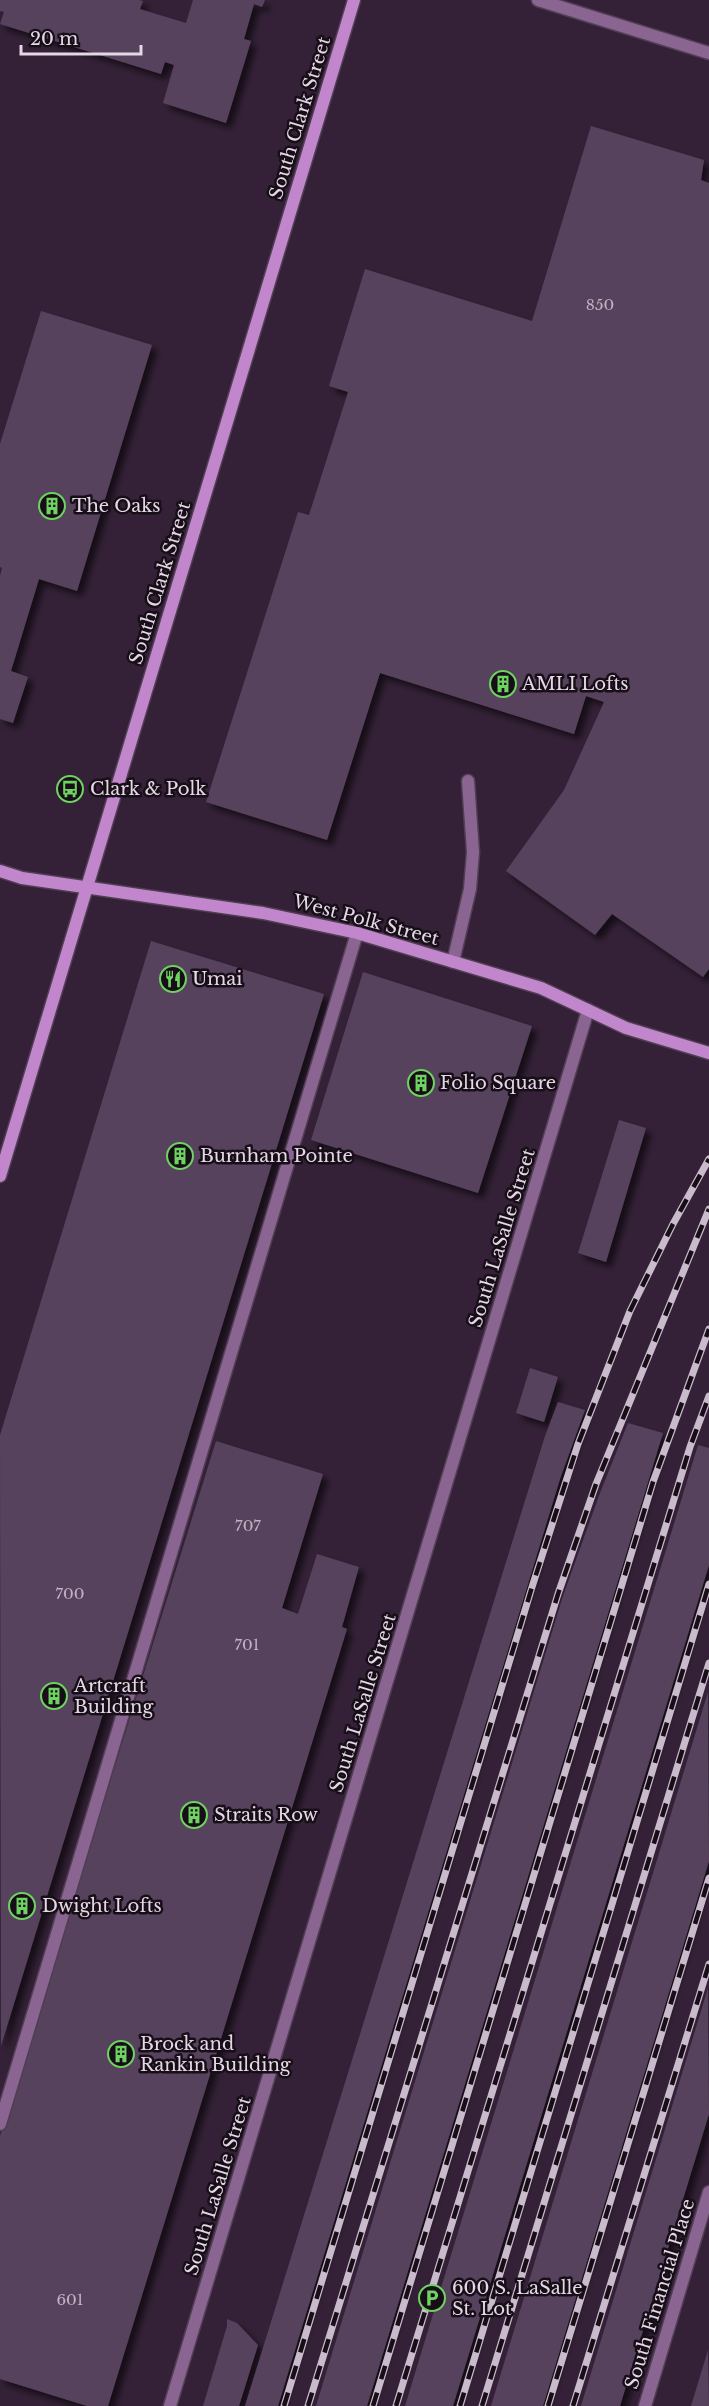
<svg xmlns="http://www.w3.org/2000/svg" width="709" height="2406" viewBox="0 0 709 2406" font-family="'Libre Baskerville',serif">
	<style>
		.building { fill: #57425b; filter: url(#shadow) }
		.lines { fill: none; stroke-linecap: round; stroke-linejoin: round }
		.lane-casing { stroke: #503e53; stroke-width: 15 }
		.street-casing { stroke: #503e53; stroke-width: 15 }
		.secondary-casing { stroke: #503e53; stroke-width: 15 }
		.lane { stroke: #8a6591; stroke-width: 12 }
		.street { stroke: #8a6591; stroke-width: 12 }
		.secondary { stroke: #c286cc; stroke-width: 12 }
		.rail-casing { stroke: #c9bbcb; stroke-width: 7 }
		.rail { stroke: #170e18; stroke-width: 4.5; stroke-dasharray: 14; stroke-linecap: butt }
		.labels { text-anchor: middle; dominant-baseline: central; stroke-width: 5; stroke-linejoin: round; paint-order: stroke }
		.number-label { font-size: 15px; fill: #c1b2c3 }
		.street-label { font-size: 18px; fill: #e4d7e6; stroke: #170e18 }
		.poi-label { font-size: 18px; fill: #e4d7e6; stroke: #170e18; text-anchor: start }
	</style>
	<defs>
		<filter id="shadow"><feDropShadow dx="5.5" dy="5.5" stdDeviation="3" flood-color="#0009"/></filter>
	</defs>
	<rect width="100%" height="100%" fill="#342137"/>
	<g class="building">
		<polygon points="0,0 139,0 143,1 140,9 186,23 193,0 265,0 262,7 254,4 244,39 251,41 226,123 163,103 174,65 165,62 161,74 0,24 4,12 0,11"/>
		<polygon points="591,126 704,160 701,180 709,183 709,969 703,977 612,914 595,935 506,871 564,790 604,702 586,696 574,734 380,673 327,840 206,802 298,512 309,515 348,392 329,386 365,269 532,321"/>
		<polygon points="41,311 152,345 77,591 39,579 11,671 28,677 13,723 0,719 0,576 2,568 0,567 0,444"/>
		<polygon points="151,941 324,994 1,2046 0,1435"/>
		<polygon points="363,972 532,1026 478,1193 311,1140"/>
		<polygon points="619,1120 646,1128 606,1262 578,1253"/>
		<polygon points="530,1368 558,1377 544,1422 516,1413"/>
		<polygon points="558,1402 585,1410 560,1479 278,2406 245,2406 545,1436"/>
		<polygon points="628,1423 663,1433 367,2406 316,2406 563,1596 600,1493"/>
		<polygon points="216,1441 323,1474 282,1608 298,1614 317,1554 359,1567 342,1627 347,1629 108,2406 87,2406 0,2379 0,2136"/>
		<polygon points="698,1445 709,1448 709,1565 453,2406 405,2406"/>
		<polygon points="708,1692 709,1861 543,2406 491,2406"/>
		<polygon points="708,1988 709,2114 620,2406 581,2406"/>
		<polygon points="227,2319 237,2323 258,2345 239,2406 203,2406 227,2326"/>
		<polygon points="708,2350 709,2406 691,2406"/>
	</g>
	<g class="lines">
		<defs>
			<g id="lane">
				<polyline points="453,962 470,889 473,852 468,781"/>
				<polyline points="0,2124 357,933"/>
			</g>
			<g id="street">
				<polyline points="538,0 709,53"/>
				<polyline points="170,2406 588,1010"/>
				<polyline points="645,2406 709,2192"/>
			</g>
			<g id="secondary">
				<polyline points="0,871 22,878 263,913 357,933 541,988 626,1028 709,1053"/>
				<polyline points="0,1176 354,0"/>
			</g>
		</defs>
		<use href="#lane" class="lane-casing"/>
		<use href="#street" class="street-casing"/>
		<use href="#secondary" class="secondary-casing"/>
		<use href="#lane" class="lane"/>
		<use href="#street" class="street"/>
		<use href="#secondary" class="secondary"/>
		<defs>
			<g id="rail">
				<polyline points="284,2406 532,1587 578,1444 630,1311 673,1224 709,1159"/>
				<polyline points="308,2406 558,1594 596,1484 709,1209"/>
				<polyline points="373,2406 653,1482 709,1329"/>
				<polyline points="396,2406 690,1447 709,1396"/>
				<polyline points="460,2406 709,1584"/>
				<polyline points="482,2406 709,1663"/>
				<polyline points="548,2406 709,1878"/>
				<polyline points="573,2406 709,1964"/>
			</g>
		</defs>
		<use href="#rail" class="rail-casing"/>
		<use href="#rail" class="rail"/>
	</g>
	<defs>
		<symbol id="building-ring" viewBox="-11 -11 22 22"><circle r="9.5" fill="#170e18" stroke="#6ed361" stroke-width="1.5"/><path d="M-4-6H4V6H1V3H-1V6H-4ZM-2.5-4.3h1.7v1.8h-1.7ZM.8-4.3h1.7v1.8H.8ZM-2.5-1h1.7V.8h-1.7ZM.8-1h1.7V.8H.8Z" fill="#6ed361"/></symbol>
		<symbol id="bus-ring" viewBox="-11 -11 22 22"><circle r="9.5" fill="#170e18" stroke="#6ed361" stroke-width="1.5"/><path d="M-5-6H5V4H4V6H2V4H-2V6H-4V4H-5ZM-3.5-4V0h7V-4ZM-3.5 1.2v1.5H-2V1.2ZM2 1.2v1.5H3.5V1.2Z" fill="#6ed361"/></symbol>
		<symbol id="restaurant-ring" viewBox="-11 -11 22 22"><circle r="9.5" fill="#170e18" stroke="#6ed361" stroke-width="1.5"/><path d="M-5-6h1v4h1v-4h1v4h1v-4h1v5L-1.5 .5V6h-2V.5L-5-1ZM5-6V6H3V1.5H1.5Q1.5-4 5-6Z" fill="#6ed361"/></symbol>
		<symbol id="parking-ring" viewBox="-11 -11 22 22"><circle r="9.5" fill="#170e18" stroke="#6ed361" stroke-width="1.5"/><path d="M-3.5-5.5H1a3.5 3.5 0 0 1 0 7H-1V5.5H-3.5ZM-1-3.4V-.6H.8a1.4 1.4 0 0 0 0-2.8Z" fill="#6ed361"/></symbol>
	</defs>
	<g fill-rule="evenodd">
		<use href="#building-ring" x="37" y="491" width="30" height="30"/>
		<use href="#building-ring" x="488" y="669" width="30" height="30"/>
		<use href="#bus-ring" x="55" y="774" width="30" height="30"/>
		<use href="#restaurant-ring" x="158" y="964" width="30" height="30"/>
		<use href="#building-ring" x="406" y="1068" width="30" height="30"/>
		<use href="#building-ring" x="165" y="1141" width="30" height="30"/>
		<use href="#building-ring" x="39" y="1681" width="30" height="30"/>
		<use href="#building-ring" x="179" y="1800" width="30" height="30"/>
		<use href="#building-ring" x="7" y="1891" width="30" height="30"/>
		<use href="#building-ring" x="106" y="2039" width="30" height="30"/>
		<use href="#parking-ring" x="417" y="2283" width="30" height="30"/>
	</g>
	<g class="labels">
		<g class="number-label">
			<text x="600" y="304">850</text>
			<text x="248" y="1525">707</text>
			<text x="70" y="1593">700</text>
			<text x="247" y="1644">701</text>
			<text x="70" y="2299">601</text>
		</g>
		<g class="street-label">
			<text transform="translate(300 118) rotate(-73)">South Clark Street</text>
			<text transform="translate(160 583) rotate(-73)">South Clark Street</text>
			<text transform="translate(366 920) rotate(15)">West Polk Street</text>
			<text transform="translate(502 1238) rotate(-73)">South LaSalle Street</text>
			<text transform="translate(363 1703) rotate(-73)">South LaSalle Street</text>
			<text transform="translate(218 2186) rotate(-73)">South LaSalle Street</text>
			<text transform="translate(660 2294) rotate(-73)">South Financial Place</text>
		</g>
		<g class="poi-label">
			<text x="72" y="506">The Oaks</text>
			<text x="522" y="684">AMLI Lofts</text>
			<text x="90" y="789">Clark &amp; Polk</text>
			<text x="192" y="979">Umai</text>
			<text x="440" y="1083">Folio Square</text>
			<text x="200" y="1156">Burnham Pointe</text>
			<text x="74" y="1686">Artcraft<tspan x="74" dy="21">Building</tspan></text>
			<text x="214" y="1815">Straits Row</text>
			<text x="42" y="1906">Dwight Lofts</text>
			<text x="140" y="2044">Brock and<tspan x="140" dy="21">Rankin Building</tspan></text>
			<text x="452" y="2288">600 S. LaSalle<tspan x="452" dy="21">St. Lot</tspan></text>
		</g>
	</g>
	<path d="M21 45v9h120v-9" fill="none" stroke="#e4d7e6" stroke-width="3"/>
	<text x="30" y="45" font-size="18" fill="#e4d7e6" stroke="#170e18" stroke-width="4.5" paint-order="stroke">20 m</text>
</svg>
